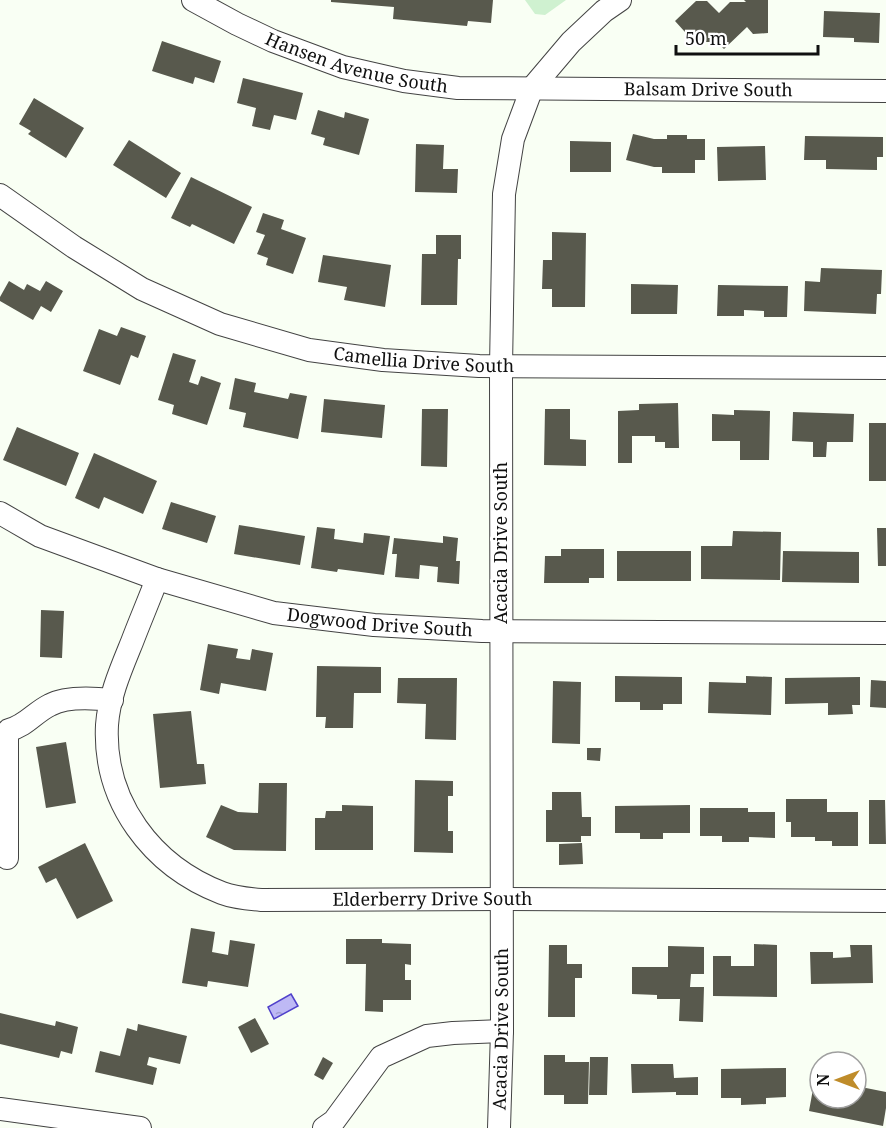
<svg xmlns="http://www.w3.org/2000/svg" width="886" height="1128" font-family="'Noto Serif',serif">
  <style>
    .pitch { fill: #cff1d0 }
    .water { fill: url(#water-ripples); stroke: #5041cb; stroke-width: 1.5 }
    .building { fill: #58594d }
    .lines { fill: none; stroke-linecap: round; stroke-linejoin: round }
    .minor-casing { stroke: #434343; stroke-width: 24 }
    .minor { stroke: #fff; stroke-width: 22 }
    .labels { text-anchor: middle; stroke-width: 6; stroke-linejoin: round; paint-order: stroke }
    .street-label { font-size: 18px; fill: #101010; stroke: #fff }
  </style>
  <defs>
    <pattern id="water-ripples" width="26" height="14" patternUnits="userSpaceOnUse" patternTransform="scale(1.5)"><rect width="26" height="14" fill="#beb9f5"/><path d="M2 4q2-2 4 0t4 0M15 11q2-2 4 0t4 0" fill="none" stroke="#a29ed1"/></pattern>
  </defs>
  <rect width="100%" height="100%" fill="#f9fff4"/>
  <path class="pitch" d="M525,0H566L545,15L535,14Z"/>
  <path class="water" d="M291,994L298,1006L274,1019L268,1007Z"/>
  <path class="building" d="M331,0H493L491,23L468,21L467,26L393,19L394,7L331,2Z
    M744,0H768V33L753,34L747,27L724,49L715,40L713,42H694L675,21L696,1H707L719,13L730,2H746Z
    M824,11L880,13L879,43L854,42V38L823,37Z
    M162,41L221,61L214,83L195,77L193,84L152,71Z
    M243,78L303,93L296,120L274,115L270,130L252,126L256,108L237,103Z
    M34,98L84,128L66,158L28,134L31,131L19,124Z
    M318,110L344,118L345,112L369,119L359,155L323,145L325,138L311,134Z
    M633,134L654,139H667V135H687V139H705V160H695V173H662V167H654L626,160Z
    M805,136L883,137V157H877V170L826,169V160H804Z
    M129,140L181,173L166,198L113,165Z
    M570,141L611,142V172H570Z
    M416,144L444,145L443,169H458L457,193L415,192Z
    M765,146L766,180L718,181L717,147Z
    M191,177L252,207L234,244L192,224L190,227L171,218Z
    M263,213L284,220L281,229L306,238L293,274L266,265L268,258L257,254L265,235L256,232Z
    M552,232L586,233L585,307H552V289H542L543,260H552Z
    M436,235H461V259H458L457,305H421L422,254H436Z
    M323,255L391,265L385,307L344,300L347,287L318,282Z
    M821,268L882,270L881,294H877L876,314L804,311L805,281L820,282Z
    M9,281L24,290L27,284L40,291L46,281L63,291L51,312L41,306L33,320L0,301V297Z
    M631,284L678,285L677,314H631Z
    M718,285L788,286L787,317H764V311L744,310V316H717Z
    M121,327L146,336L138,358L131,355L120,385L83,371L99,329L117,336Z
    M173,353L196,360L189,382L198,385L201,376L221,383L207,425L172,414L174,405L158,400Z
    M235,378L256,383L254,392L288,399L290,393L307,396L298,439L243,427L246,413L229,409Z
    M324,399L385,405L382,438L321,432Z
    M678,403L679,448H665V442H655V436H632V463H618V411L639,410V404Z
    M422,409H448L447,467L421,466Z
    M545,409H570V439L586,440V466L544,465Z
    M734,410L770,411L769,460H740V441H712V414L734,415Z
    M793,412L854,414L853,442H827L826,457H813V442L792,441Z
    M869,423H886V481H869Z
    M17,427L79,453L66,486L3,460Z
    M94,453L157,481L143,514L104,497L99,509L75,498Z
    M171,502L216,516L207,543L162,529Z
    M239,525L305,536L300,565L234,554Z
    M317,527L335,529L334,539L363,543L364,533L390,536L384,575L338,569L337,572L311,568Z
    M877,528H886V566H878Z
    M733,531L781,532L780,580L701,579V546H732Z
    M443,536L458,538L456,561H460L459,584L437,582L438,567L420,565L419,579L395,577L397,554H392L394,538L443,543Z
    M561,549H604V578H589V583H544L545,556H561Z
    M617,551H691V581H617Z
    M783,551L859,552V583L782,582Z
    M41,610L64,611L62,658L40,657Z
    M208,644L238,649L236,658L250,660L252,649L273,653L266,691L221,683L219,694L200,690Z
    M317,666L381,667V693H354L353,728H325L326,717H316Z
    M615,676L682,677V704H663V710H640V702H615Z
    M746,676L772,677L771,715L708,713L709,682L746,683Z
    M860,677V705H852L853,714L828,715V703L785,704V678Z
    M398,678H457L456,740L425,739L426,704L397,703Z
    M871,680L886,681V708L870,707Z
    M553,681L581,682L580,744L552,743Z
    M191,711L197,764H204L206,784L160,788L153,714Z
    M66,742L76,803L46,808L36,747Z
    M587,748H601L600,761L587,760Z
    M415,780L453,781V796H448V831H453V853L414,852Z
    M259,783H287L286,851L234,850L206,837L221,805L238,812L258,813Z
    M552,792H581L582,817H591V836H581V842H546V810H552Z
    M786,799H827V812H858V846H832V841H815V837H791V822H786Z
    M869,800H885L886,844H869Z
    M342,805L373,806V850H315V818H325L326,811H342Z
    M690,805V833H663V839H640V833H615V806Z
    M700,808H748V812H775V838L749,837V842H722V836H700Z
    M85,843L113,901L77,919L56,878L46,883L38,867Z
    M582,843L583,864L559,865V844Z
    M191,928L215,932L212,952L228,955L230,940L255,944L248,987L208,981L207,987L182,983Z
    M346,939H382V943L411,944V965L405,964V980H411V1000H383V1012L365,1011L366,964H346Z
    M754,944L777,945V997L713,996V956H731V966H754Z
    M549,945H567V964H582V978H575V1017H548Z
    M850,945H872L873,983L811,984L810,952H833V958L851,957Z
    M668,946L704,947V974H691L690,987H704L703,1022L679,1021L680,999H657V995L632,994V967H668Z
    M0,1013L55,1026L56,1021L78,1027L72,1054L61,1051L59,1058L0,1044Z
    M255,1018L269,1044L251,1053L238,1027Z
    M138,1024L187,1036L180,1064L149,1057L147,1065L157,1068L153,1085L95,1072L100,1051L120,1056L127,1028L137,1031Z
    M544,1055H565V1062H589L588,1104H564V1095H544Z
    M323,1057L333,1063L323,1080L314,1075Z
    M590,1057H608L607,1095H589Z
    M631,1064H673L674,1078L698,1077V1095H676V1092L632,1093Z
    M786,1068V1097L766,1098V1104L741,1105V1098H721V1069Z
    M815,1078L820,1079V1098H856V1086L886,1092V1108L883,1126L809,1111Z"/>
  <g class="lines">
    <g class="minor-casing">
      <g id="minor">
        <path id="s1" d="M193,0L237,24L273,41L343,67L404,81L458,88L886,91"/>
        <path id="s2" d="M0,195L74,247L142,289L220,324L309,350L383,360L479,366L886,368"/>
        <path id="s3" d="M0,513L40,536L157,579L274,613L374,625L482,631L886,633"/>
        <path id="s4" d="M157,579C149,600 140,621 132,642C121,669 109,696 107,725C103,802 152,866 222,893C235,898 249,899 262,900L502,899L886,901"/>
        <path d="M7,858V738L9,730C26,726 35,712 50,705C66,696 94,698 112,700"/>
        <path d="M0,1109L140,1128"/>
        <path d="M324,1128L334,1121L381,1057L427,1036L453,1033L502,1031"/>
        <path id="s5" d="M499,1128L502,1031L501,367L504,194L513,139L532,88L571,42L604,11L620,0"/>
      </g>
    </g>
    <use href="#minor" class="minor"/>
  </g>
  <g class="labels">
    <g class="street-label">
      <text dy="6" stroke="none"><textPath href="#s1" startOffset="177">Hansen Avenue South</textPath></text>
      <text dy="6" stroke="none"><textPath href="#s1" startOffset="532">Balsam Drive South</textPath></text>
      <text dy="6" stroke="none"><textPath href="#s2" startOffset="464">Camellia Drive South</textPath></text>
      <text transform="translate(501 543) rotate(-90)" y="6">Acacia Drive South</text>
      <text dy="6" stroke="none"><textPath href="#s3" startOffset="399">Dogwood Drive South</textPath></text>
      <text dy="6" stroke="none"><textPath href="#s4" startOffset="584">Elderberry Drive South</textPath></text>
      <text dy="6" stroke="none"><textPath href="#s5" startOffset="99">Acacia Drive South</textPath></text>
    </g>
  </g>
  <g transform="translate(838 1080) rotate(270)"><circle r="28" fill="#ffffff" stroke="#9f9f9f" stroke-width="1.5"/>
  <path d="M0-4.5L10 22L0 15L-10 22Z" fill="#bf8c2a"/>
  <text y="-9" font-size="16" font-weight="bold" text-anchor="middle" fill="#101010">N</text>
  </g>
  <path d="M676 45v9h142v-9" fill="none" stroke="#101010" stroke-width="3"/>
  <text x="685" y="45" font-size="18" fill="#101010" stroke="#ffffff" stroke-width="4.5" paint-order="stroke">50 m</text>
</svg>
